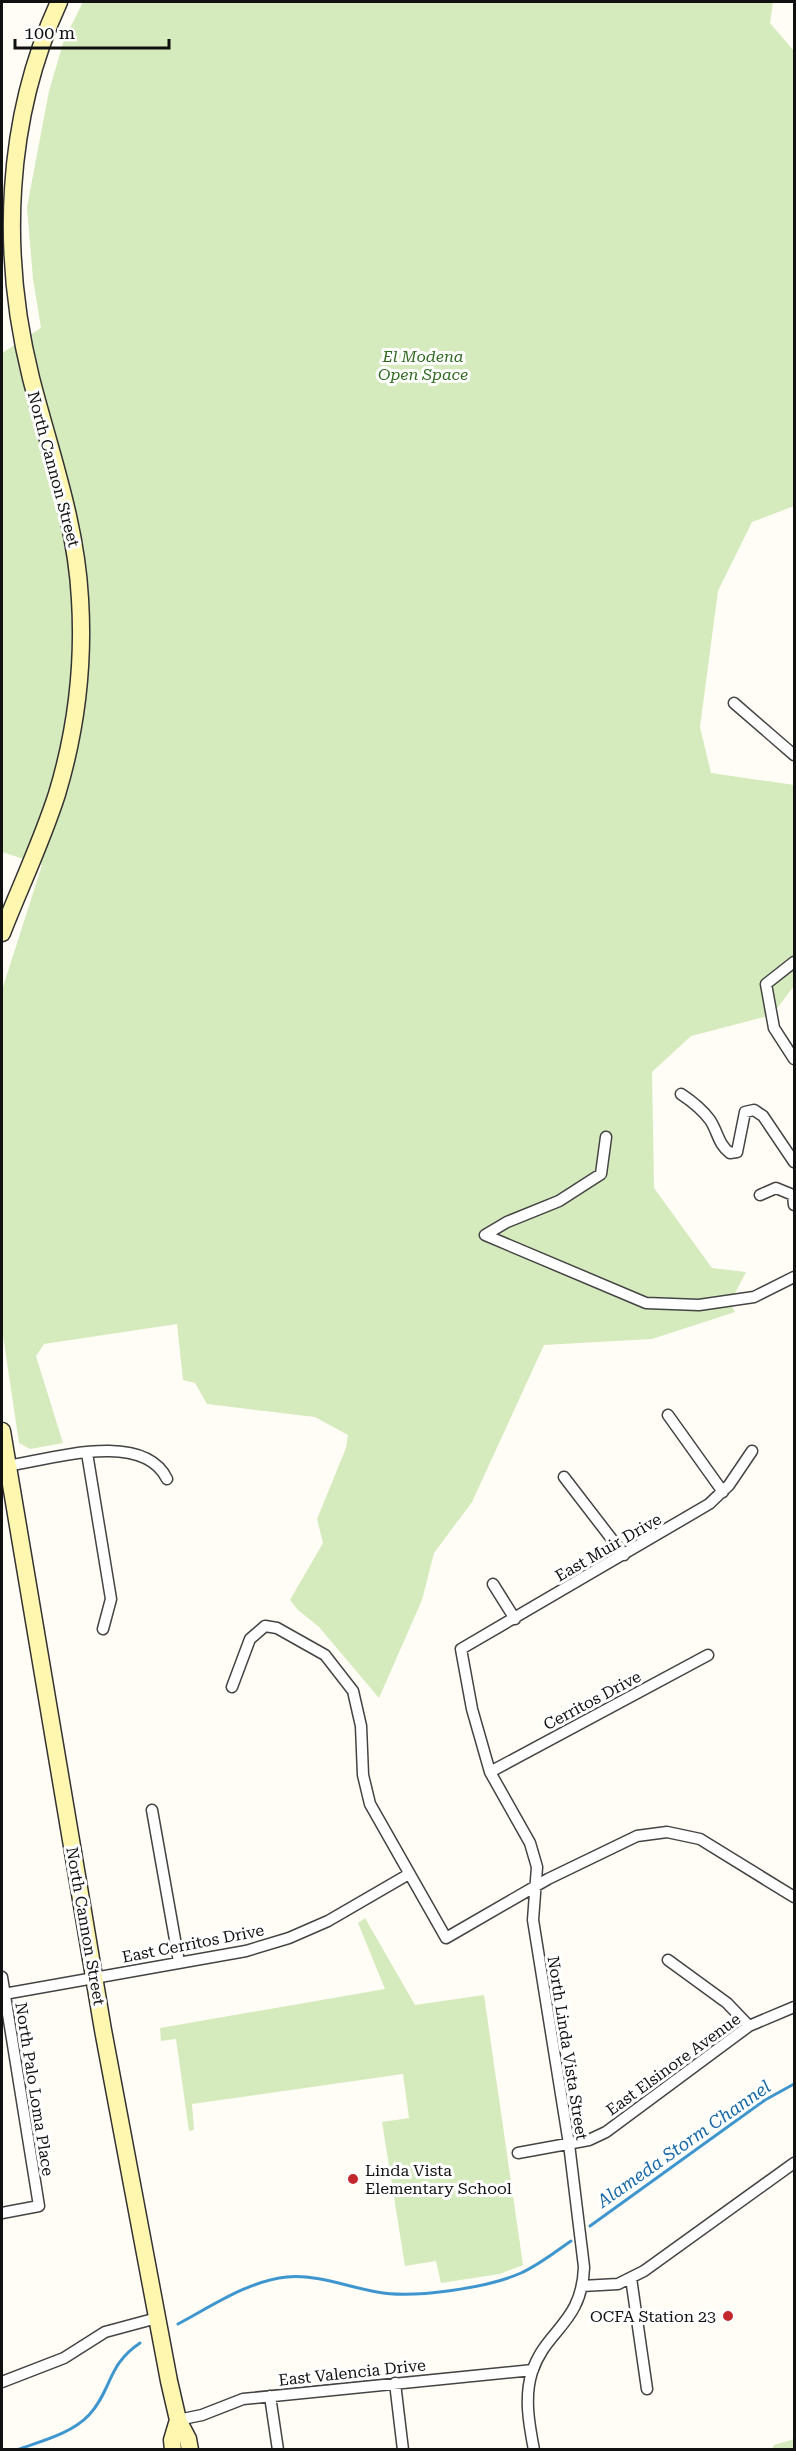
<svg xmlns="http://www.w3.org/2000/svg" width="796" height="2451" font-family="'Roboto Serif',serif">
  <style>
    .green { fill: #d5ebbd }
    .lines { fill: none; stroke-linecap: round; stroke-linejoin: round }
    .stream { stroke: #3f96cf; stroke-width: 3 }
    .street-casing { stroke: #444; stroke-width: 13 }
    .secondary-casing { stroke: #333; stroke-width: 19 }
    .street { stroke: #fff; stroke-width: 10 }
    .secondary { stroke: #fff6b0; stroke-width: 16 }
    .poi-dot { fill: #c4262e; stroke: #fff; stroke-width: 2 }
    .labels { text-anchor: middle; stroke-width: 6; stroke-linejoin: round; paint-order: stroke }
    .park-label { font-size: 16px; font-style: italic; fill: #2f6b1f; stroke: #fff }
    .street-label { font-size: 16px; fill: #111; stroke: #fff }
    .poi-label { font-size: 16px; fill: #111; stroke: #fff; text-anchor: start }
    .water-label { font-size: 18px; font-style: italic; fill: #1768a6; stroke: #fff }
  </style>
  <rect width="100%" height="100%" fill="#fffdf5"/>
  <path class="green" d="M83,2H773L770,23L794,51V506L752,522L718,591L700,727L711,773L794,785V986L772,1015L691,1036L652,1072L654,1188L712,1268L746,1272L730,1303L735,1312L652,1339L544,1345L472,1502L434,1553L422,1600L379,1698L319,1627L298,1610L290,1600L323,1543L317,1519L346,1448L348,1435L315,1417L207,1404L195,1383L183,1380L177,1324L44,1344L36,1356L63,1443L30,1449L19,1443L2,1329V990L42,865L2,852V353L41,328L33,279L27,207L49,91L64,40Z
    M365,1918L415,2005L484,1995L523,2265L500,2274L441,2283L436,2261L405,2266L382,2122L409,2118L403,2074L192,2104L194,2130L189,2131L176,2039L161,2041L160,2028L385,1989L358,1923Z
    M794,2439V2449H772L774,2445Z"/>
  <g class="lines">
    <path class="stream" d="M590,2226L765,2100L794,2084
      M178,2324C212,2306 248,2281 287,2277C316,2274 348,2287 377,2292C413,2299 487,2288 521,2273C539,2265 555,2252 571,2241
      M17,2450C41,2441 71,2434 89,2415C112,2390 107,2365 140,2343"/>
    <g class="street-casing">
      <path id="street" d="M734,703L794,755
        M794,962L766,984L774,1028L794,1059
        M681,1094C693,1102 702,1109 710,1120C718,1132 718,1144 730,1153L737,1152L745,1112L754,1110L763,1116L794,1162
        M606,1137L601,1174L559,1201L507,1222L485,1235L646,1303L699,1305L754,1297L794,1277
        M760,1195L776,1188L793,1195L794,1205
        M668,1415L723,1492
        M87,1453L111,1599L103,1629
        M8,1466C51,1459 143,1430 167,1479
        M564,1477L624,1555
        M493,1584L515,1619
        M232,1687L250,1639L265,1626L277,1628L325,1655L353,1691L361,1726L363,1775L370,1804L446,1938L548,1879L637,1836L667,1832L700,1839L794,1897
        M490,1772L708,1655
        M152,1810L179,1962
        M668,1960L727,2003L749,2026
        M2,1977L39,2206L2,2213
        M4,1994L246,1951L289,1938L328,1921L409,1874
        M518,2153L589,2140L606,2132L749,2026L794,2007
        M631,2278L647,2389
        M582,2286L618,2284L644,2271L794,2163
        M2,2382L64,2358L105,2332L157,2318
        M395,2383L403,2450
        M270,2396L278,2450
        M178,2420L202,2415L243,2399L533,2370
        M534,2450C529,2424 524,2397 532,2372C546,2329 582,2324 584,2267L569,2144L533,1920L537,1867L530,1843L490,1772L472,1709L461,1649L709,1504L729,1485L752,1451"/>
    </g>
    <g class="secondary-casing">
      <path id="secondary" d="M2,933C20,887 42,841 57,794C76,731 84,664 80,599C76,522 50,452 31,378C0,254 5,119 59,2
        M2,1431L103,2030L169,2381L178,2420L188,2439L190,2450
        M173,2450L172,2440L178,2420"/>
    </g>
    <use href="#street" class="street"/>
    <use href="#secondary" class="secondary"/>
  </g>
  <g class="poi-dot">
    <circle cx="353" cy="2179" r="6"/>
    <circle cx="728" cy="2316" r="6"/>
  </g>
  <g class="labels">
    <g class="park-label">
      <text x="423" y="362">El Modena<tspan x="423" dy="18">Open Space</tspan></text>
    </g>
    <g class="street-label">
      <text transform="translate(54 469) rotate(75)" y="6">North Cannon Street</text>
      <text transform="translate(608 1547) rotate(-30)" y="6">East Muir Drive</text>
      <text transform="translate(592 1700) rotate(-28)" y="6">Cerritos Drive</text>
      <text transform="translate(86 1926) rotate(80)" y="6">North Cannon Street</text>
      <text transform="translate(193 1943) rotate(-11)" y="6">East Cerritos Drive</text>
      <text transform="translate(568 2048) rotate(81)" y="6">North Linda Vista Street</text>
      <text transform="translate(673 2064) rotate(-36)" y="6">East Elsinore Avenue</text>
      <text transform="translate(35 2089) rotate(81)" y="6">North Palo Loma Place</text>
      <text transform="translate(352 2372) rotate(-6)" y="6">East Valencia Drive</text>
    </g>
    <g class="poi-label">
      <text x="365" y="2176">Linda Vista<tspan x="365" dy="18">Elementary School</tspan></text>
      <text x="716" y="2322" text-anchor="end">OCFA Station 23</text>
    </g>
    <g class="water-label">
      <text transform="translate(684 2144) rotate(-35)" y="6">Alameda Storm Channel</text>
    </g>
  </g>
  <rect width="796" height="2451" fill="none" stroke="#111111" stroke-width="6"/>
  <path d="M15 39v9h154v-9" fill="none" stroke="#111111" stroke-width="3"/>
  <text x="24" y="39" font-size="18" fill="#111111" stroke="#ffffff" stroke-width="4.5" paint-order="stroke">100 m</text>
</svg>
